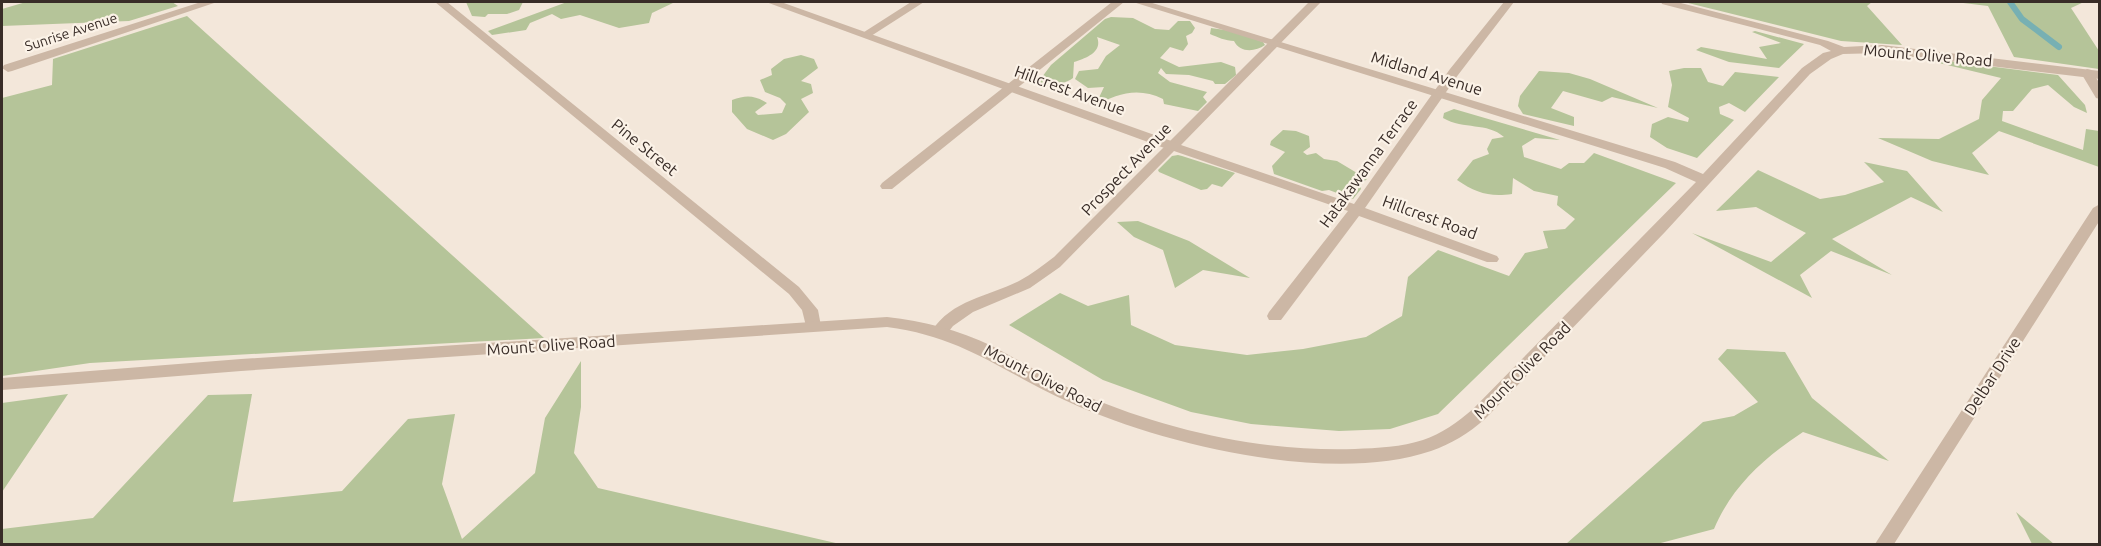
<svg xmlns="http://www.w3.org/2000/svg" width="2101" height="546" font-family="Ubuntu,sans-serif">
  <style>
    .green { fill: #b5c499 }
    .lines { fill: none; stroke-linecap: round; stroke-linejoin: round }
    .stream { stroke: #77b0b3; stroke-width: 6 }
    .minor { fill: #ccb7a5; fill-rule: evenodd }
    .tertiary { fill: #ccb7a5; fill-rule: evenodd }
    .labels { text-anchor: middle; stroke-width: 4.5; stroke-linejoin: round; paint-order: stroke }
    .far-street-label { font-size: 14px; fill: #382c27; stroke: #fbf2e7 }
    .street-label { font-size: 16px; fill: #382c27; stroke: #fbf2e7 }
  </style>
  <rect width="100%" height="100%" fill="#f3e7da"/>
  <path class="green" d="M26,2H172L178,6L129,21L2,26V9Z
    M466,2H523L519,10L507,14H488L485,17L472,16Z
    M567,2H675L652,13L649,23L619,28L580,15L561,19L552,14L530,23L526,30L492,35L488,31Z
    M1684,2H1872L1867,6L1902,45L1841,41Z
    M1955,2H2084L2071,8L2099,51V69L2014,57L1988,6Z
    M187,16L544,338L90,363L2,376V98L52,85L53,59Z
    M1111,17L1133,18L1155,29L1169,30L1178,21H1190L1195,28L1192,33L1186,36L1188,44L1183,51L1170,47L1160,58L1179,67L1221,62L1235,67L1236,75L1225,84H1215L1213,81L1189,75L1166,74L1161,68L1158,73L1170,82L1207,92L1203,97L1207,102L1198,111L1164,104L1163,99C1139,87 1117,93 1095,106L1104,87L1088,88L1075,79L1079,71L1098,69L1106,56L1120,45L1097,37C1103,52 1086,58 1074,62L1073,78C1064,85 1039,89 1029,83L1036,78L1042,77L1051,65L1105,19Z
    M1211,28L1232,31L1263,42L1265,45C1255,52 1240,53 1234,41C1226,41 1217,37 1210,34Z
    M1755,31L1804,44L1779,68L1729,62L1696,50L1701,47L1767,59L1759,47L1781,43L1752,32Z
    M801,55L814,59L818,68L801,81L811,84L813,93L801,99L809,112L786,134L773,140L747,129L732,112V100C746,95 754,95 767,103L755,112L758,115L782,113L786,104L780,98L765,92L760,80L772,75L771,69L784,59Z
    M1910,56L2058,75L2085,105L2087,113L2074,107L2048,85L2032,89L2013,111H2003L2002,121L2083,150L2086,129L2099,131V167L1999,131L1972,153L1989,175L1932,161L1878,138L1939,139L1979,119L1982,100L2001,78Z
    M1684,68H1701L1708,82L1723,86L1735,72L1779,77L1745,112L1729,103L1719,107L1720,114L1734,120L1697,158L1667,148L1650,137L1652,124L1668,117L1688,122L1689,118L1668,107L1672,85L1669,71Z
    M1539,71L1569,73L1590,79L1658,108L1612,97L1602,102L1563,91L1551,108L1574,117V126L1523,114L1518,106L1520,96Z
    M1454,109L1560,140L1535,138L1522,146L1524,157L1561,169L1569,163H1584L1594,153L1676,183L1438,414L1390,429L1339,431L1251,424L1191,412L1103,380L1009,325L1060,293L1088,306L1129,295L1131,325L1175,345L1247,355L1303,349L1366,337L1402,316L1408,277L1438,250L1509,276L1525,253L1548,248L1543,231L1565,229L1575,219L1557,205L1558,196L1534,191L1513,178L1512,194C1489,197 1476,193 1457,180L1473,160L1489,154L1487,149L1492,139L1504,137C1487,122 1464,130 1443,118L1444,113Z
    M1283,130L1296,131L1309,136L1310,147L1303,152L1307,155L1316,153L1324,159L1337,161L1367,179L1360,185L1361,189L1353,199L1329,190L1322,191L1274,174L1272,166L1285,152L1270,145L1271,141Z
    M1178,155L1182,156L1235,173L1222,187L1212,184L1207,189L1201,190L1159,172L1158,170L1172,156Z
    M1864,162L1907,171L1943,212L1911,197L1832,239L1892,275L1831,251L1800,275L1812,298L1692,233L1771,262L1806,233L1756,207L1716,211L1758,170L1820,199L1845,195L1884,182Z
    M1138,221L1189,241L1250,278L1203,270L1175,288L1163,250L1134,237L1117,222Z
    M1727,349L1785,352L1812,398L1889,461L1803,432C1765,457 1732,486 1714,529L1657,544H1566L1703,422L1734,416L1758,402L1718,359Z
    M581,361V407L574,453L598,488L840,544H2V529L93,518L208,395L252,394L233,502L342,491L408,419L455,414L442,484L462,539L535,473L545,418Z
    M68,394L2,492V403Z
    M2016,512L2054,544H2032Z"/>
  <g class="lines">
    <path class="stream" d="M2010,2L2022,19L2059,47"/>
    <path class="minor" d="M201,2H217L12,71L8,72L2,68L4,65Z
      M435,2H447L799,287L818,310L821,326L819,330H807L802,310L789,294Z
      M911,2H924L871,36L867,37L861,34Z
      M1112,2H1124L892,189H882L880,186L882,183Z
      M1309,2H1321L1181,145L1354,204L1450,69L1504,2H1514L1458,75L1365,208L1497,256L1499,259L1497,262H1487L1359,216L1281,320H1269L1267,316L1269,312L1348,211L1174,151L1060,267L1030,288L973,312L953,326L946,335H934L932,331C951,300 990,296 1019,281C1032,274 1043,265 1054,257Z
      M2087,69L2091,70L2100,84V99L2096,98L2081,73Z
      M2100,204V220L1894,544H1875L2093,208Z"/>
    <path class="tertiary" d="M766,2H781L1177,143L1179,146L1172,150L1167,149Z
      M1133,2H1149L1675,162L1703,174L1802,68L1823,53L1831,51L1820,45L1662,4L1661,2H1677L1828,41L1844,47L1882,45L2100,71V79L1882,53L1843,54L1831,59L1810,74L1665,232L1485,419C1469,433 1451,444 1431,451C1332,485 1164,445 1071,403C1003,373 965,337 887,327L241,371L2,390V378L241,359L887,317C924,321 958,330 992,346C1023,362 1052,381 1084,395C1168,431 1264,452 1355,449C1377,448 1402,447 1423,440C1441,434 1458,422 1473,409L1696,182L1665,168Z"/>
  </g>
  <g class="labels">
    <g class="far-street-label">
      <text transform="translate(71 32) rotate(-18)" y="5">Sunrise Avenue</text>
    </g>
    <g class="street-label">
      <text transform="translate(1928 55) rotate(5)" y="6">Mount Olive Road</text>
      <text transform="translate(1427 73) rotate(17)" y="6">Midland Avenue</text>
      <text transform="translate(1070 90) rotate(20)" y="6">Hillcrest Avenue</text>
      <text transform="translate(645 147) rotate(39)" y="6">Pine Street</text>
      <text transform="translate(1368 163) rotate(-54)" y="6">Hatakawanna Terrace</text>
      <text transform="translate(1126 169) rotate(-46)" y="6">Prospect Avenue</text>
      <text transform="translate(1430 217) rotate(20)" y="6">Hillcrest Road</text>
      <text transform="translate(551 345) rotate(-4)" y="6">Mount Olive Road</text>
      <text transform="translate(1522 370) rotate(-45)" y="6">Mount Olive Road</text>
      <text transform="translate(1992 376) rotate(-57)" y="6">Delbar Drive</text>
      <text transform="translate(1043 378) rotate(27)" y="6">Mount Olive Road</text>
    </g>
  </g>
  <rect width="2101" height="546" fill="none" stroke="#382c27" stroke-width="6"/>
</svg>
